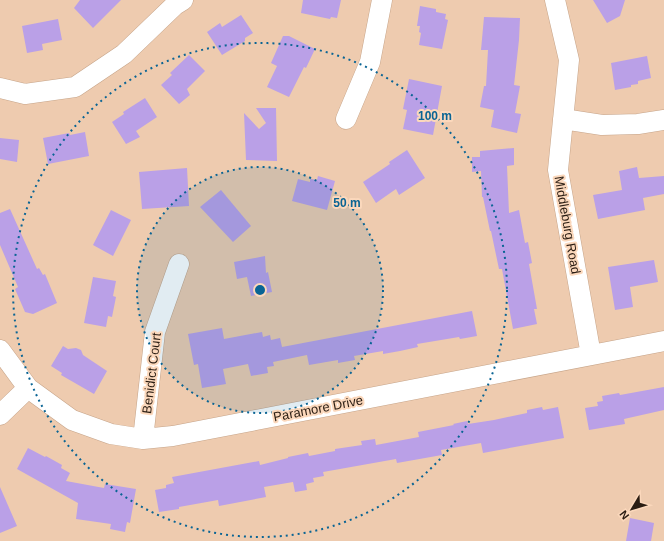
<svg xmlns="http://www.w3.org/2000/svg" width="664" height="541" font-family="Helvetica,sans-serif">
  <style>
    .building { fill: #baa0e7 }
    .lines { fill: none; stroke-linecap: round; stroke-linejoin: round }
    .minor-casing { stroke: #c6a489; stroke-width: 21 }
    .minor { stroke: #fff; stroke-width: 20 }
    .ring { fill: none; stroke: #096494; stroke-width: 2; stroke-dasharray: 2 4 }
    .labels { text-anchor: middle; stroke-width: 4; stroke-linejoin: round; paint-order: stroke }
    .street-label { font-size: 13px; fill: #291c12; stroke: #fbd8bc }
    .centre { fill: #096494; stroke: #fbd8bc; stroke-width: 2 }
    .ring-label { font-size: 12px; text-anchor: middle; font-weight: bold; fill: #096494; stroke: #fbd8bc; stroke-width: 4; stroke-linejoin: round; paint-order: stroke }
  </style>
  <rect width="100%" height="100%" fill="#eecbaf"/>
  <path class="building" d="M80,0H121L93,28L74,8Z
    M303,0H341L337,18L331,17L330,19L301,13Z
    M593,0H625L620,16L607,23Z
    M420,6L436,9V12L446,14L445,19L448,20L442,49L419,45L421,33L419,32L420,26H417Z
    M241,15L253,33L245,38V41L222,55L207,32L220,23L222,27Z
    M484,17L520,18L519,40L514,85L520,86L515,113L521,114L517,133L491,127L494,110L480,107L484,86H486L488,50H481Z
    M58,19L62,40L42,44L43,50L27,53L22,26Z
    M283,36H289L315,49L306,68L304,67L289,97L267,87L277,66L271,63Z
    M189,55L205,71L187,89L190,95L179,104L161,85L172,75L170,73Z
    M647,56L651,78L638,81V84L631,85V87L615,90L611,63Z
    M409,79L442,86L433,135L403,129L407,110L403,109Z
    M145,98L157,117L136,131L140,137L126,144L112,122L124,114L123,112Z
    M256,108H276L277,161L246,160L244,113L259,129L266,123Z
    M85,132L89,156L48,164L43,138L69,133L70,135Z
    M0,138L19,140L17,162L0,159Z
    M514,148V165L507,166L509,213L519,210L525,243L528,242L532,263L529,264L537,309H534L537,324L513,329L502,269H499L491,231H490L483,197H482L481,171L472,172V157H480V151Z
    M407,150L425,178L399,195L396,189L376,203L363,182L390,164L389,162Z
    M637,167L639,178L664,176V194L643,198L645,210L598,219L593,195L622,190L619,171Z
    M187,168L189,206L142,209L139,172Z
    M318,176L335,181L327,210L292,201L298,179L310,182V179L317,180Z
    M221,190L251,226L233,242L200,207Z
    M10,209L37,269L39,268L43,275L45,274L57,303L33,314L25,312L15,289L18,287L0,245V213Z
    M111,210L131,220L113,256L93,245Z
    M265,256L266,273L268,272L272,292L251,296L247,277L237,279L234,262Z
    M654,260L658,282L630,287L633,307L615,310L608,267Z
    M93,277L116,281L113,296L116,297L112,317L108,316L106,327L84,323Z
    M472,311L477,336L460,339L459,337L417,344L418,347L400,351L383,354V351L354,356L355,360L338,363V360L309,365L307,355L273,362L274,366L267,367L268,373L251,376L248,364L223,369L226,384L202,388L198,364L194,365L188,334L222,328L224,339L262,332L263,337L270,335L271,340L280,338L282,347Z
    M63,346L68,349L76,348L81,350L83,355L107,371L94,394L61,375L62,373L51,366Z
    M664,387V410L624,419L625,424L589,430L585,408L598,406L597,402L603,401L602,396L619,393L620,395Z
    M542,407L543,410L558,407L564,438L483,453L481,443L441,450L442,455L397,463L396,459L323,472L324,476L313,478L314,482L306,484L307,490L295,492L293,482L264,487L266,497L219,506L218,500L179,507V509L159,512L155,490L166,488V485L174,483L172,477L259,461L260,465L288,458V457L308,453L309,456L335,451V449L362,445L361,441L375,439L376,445L419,437L418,432L454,425L453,424L467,421L468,424L494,420L527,413V410Z
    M28,448L45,457L46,456L62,465L61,468L70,473L66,481L104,488L105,484L136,489L130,523L127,522L125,532L110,529L111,524L76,519L78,503L17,469Z
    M0,487L17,526L0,533Z
    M630,518L654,523L651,541H626Z"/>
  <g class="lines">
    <g class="minor-casing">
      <path id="minor" d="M555,0L569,60L558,170L591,355
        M0,88L25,94L75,87L124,54L175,5L183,0
        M346,119L370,62L382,0
        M563,119L602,125L638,124L664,120
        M0,350L28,388L72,420L111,434L143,439L173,436L664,341
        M0,415L28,388
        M143,439L155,332L179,264"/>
    </g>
    <use href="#minor" class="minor"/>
  </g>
  <circle cx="260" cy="290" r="123" fill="#096494" fill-opacity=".12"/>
  <g class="ring">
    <circle cx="260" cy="290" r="123"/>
    <circle cx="260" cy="290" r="247"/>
  </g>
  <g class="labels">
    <g class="street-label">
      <text transform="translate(568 225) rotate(80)" y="5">Middleburg Road</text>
      <text transform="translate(151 373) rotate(-83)" y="5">Benidict Court</text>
      <text transform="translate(318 408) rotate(-11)" y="5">Paramore Drive</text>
    </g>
  </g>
  <circle cx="260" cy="290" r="6" class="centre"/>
  <g class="ring-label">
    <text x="435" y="120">100 m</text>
    <text x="347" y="207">50 m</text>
  </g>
  <g transform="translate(632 509) rotate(232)" stroke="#fbd8bc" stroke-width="3" paint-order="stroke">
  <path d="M0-3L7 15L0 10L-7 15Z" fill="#291c12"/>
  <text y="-6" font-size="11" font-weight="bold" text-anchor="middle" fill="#291c12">N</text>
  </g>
</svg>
